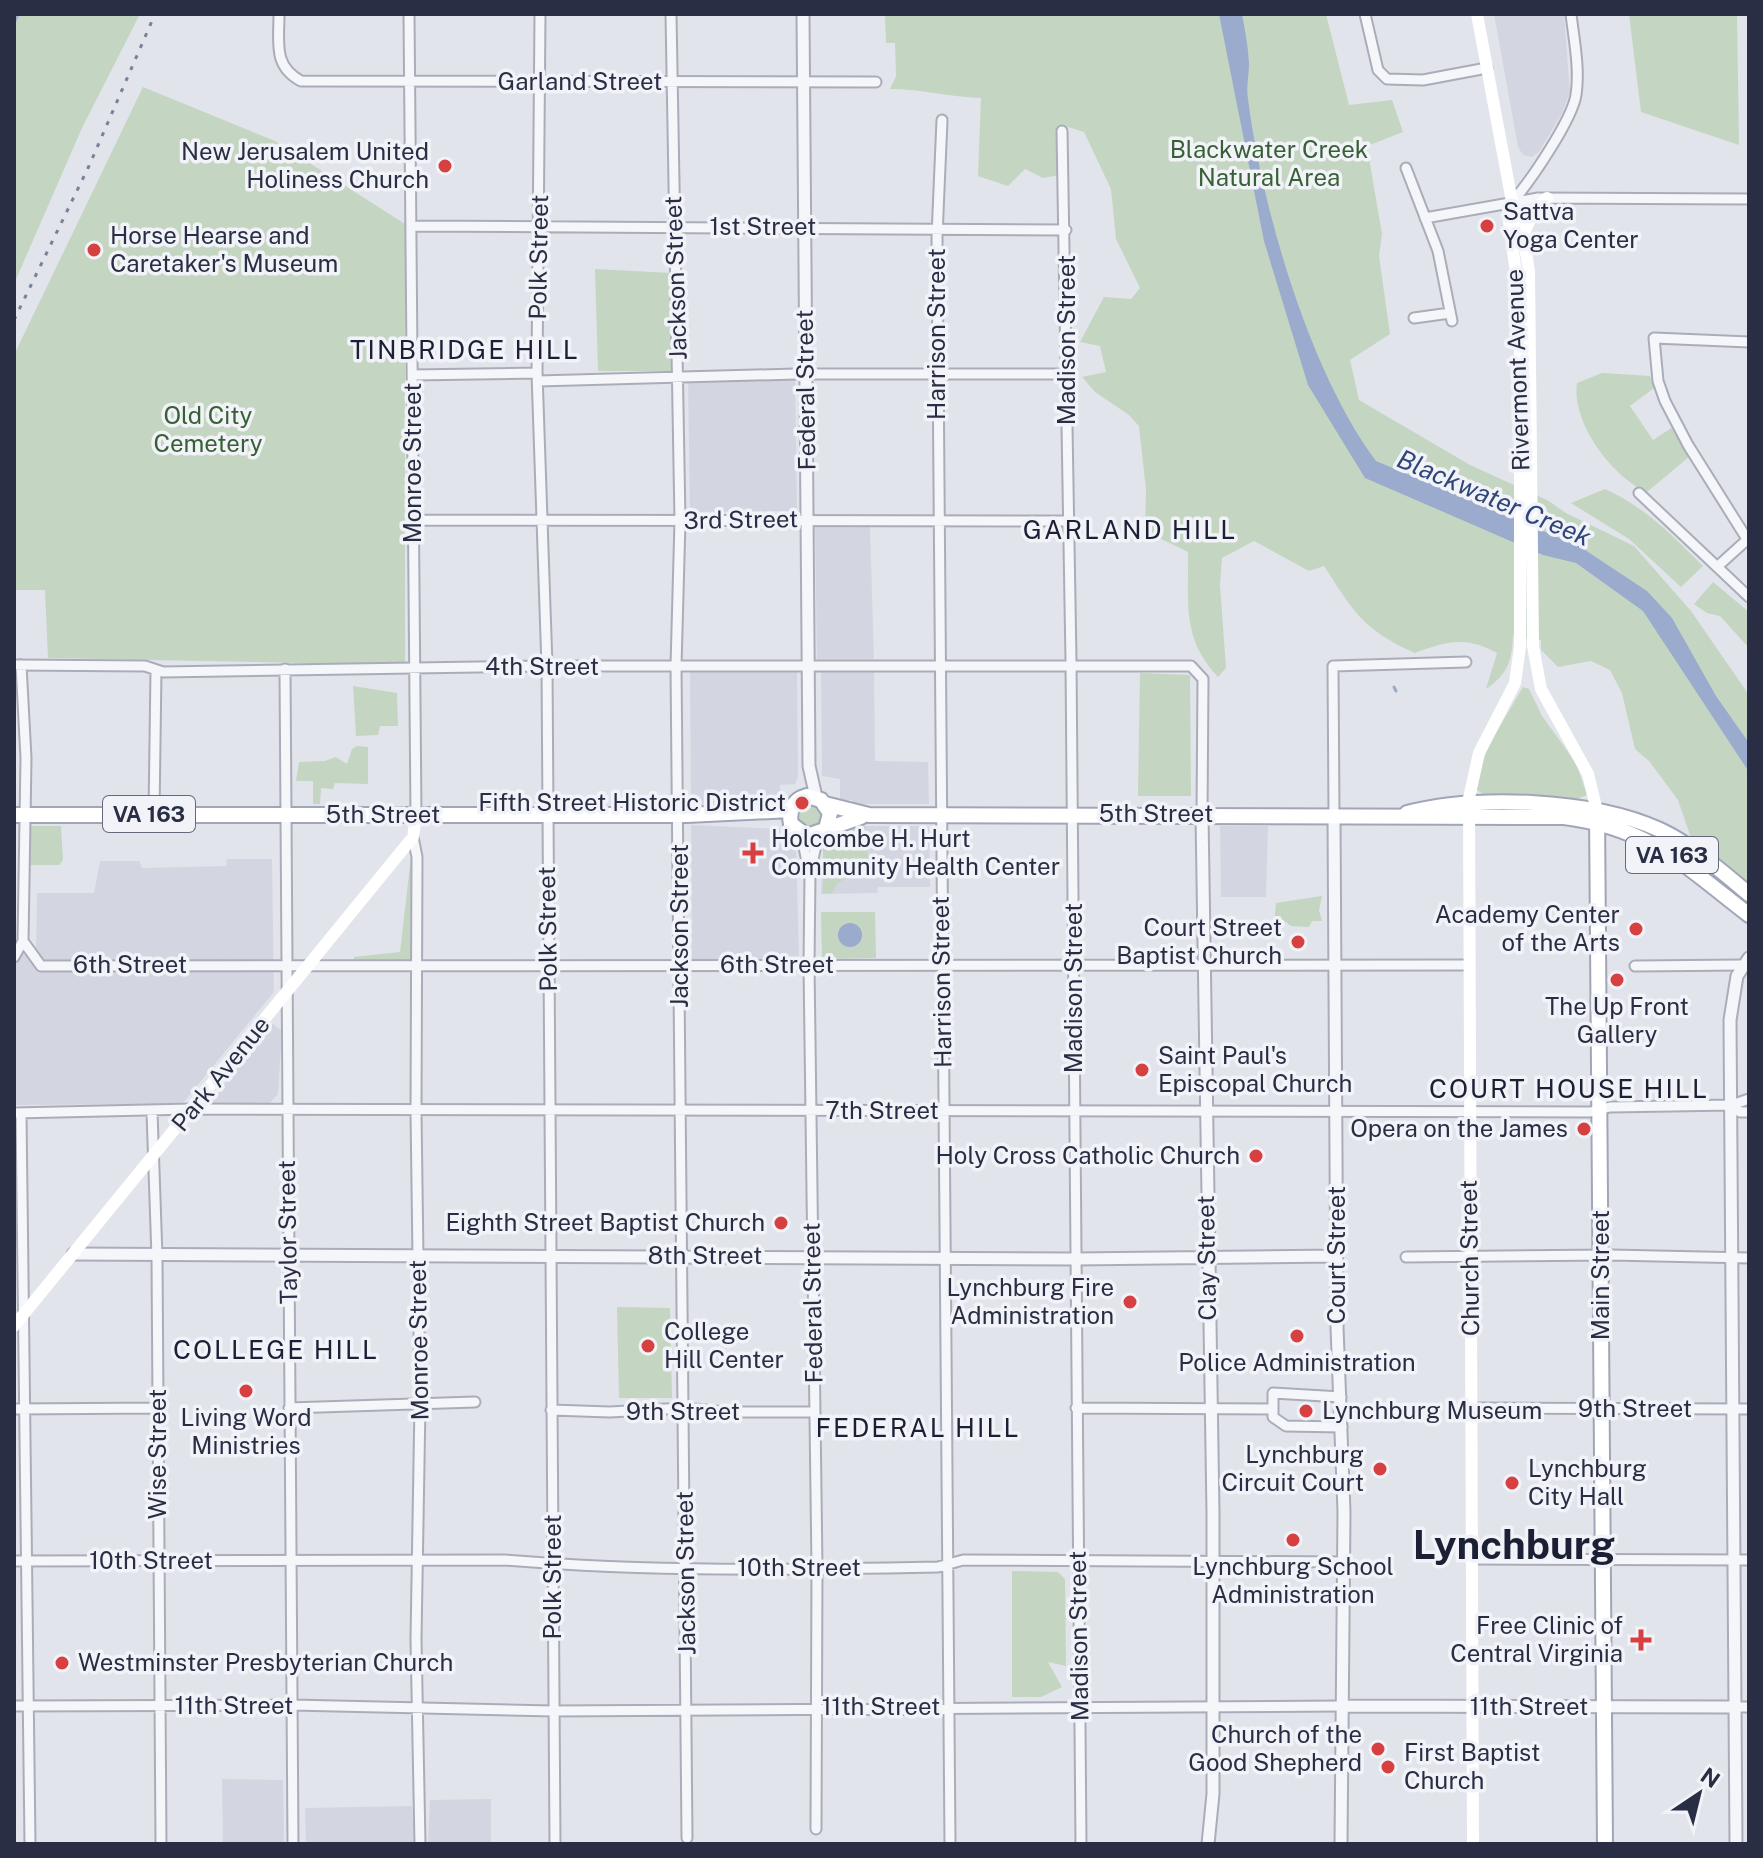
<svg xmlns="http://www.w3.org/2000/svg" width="1763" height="1858" font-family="'Public Sans',sans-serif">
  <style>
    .built { fill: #d3d6e0 }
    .green { fill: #c4d5c2 }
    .water { fill: #9babcd }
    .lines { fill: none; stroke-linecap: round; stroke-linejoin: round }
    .stream { stroke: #9babcd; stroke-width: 3 }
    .minor-casing { stroke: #aaadb9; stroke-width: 13 }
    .tertiary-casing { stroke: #aaadb9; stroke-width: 15 }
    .primary-casing { stroke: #a0a6b8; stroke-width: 18 }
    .minor { stroke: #f5f6f9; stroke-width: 9 }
    .tertiary { stroke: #f5f6f9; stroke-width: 11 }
    .secondary { stroke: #fff; stroke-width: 12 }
    .primary { stroke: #fff; stroke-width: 14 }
    .rail { stroke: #7a8096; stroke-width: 3; stroke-dasharray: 4 8; stroke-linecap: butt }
    .poi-dot { fill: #d74040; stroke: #f2f3f8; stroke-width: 3 }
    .labels { text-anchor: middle; stroke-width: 7; stroke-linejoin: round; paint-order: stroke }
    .shield { fill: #f2f3f8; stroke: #65697a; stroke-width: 2 }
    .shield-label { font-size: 22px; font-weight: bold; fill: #292e44 }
    .street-label { font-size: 24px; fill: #292e44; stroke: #f2f3f8 }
    .park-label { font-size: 24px; fill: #376135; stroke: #f2f3f8 }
    .poi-label { font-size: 24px; fill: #292e44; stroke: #f2f3f8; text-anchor: end }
    .neighbourhood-label { font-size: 26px; letter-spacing: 2px; fill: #1b2035; stroke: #f2f3f8 }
    .water-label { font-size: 26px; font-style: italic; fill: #30467b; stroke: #f2f3f8 }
    .town-label { font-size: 40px; font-weight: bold; fill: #1b2035; stroke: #f2f3f8 }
  </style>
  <rect width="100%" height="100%" fill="#e2e4eb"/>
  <path class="built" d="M1494,14H1564L1570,92L1562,113L1539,152L1532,157L1523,155L1518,147Z
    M795,377L797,511L690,512L688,378Z
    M815,526L870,527L874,659H817Z
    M690,671H797L798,777L795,784L780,785V801L691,805Z
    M821,671H874L875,761L928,762L929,804H853L852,800H840V779L822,776Z
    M691,825L780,829V845H796L799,959H692Z
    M859,826H929L930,887H878L877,893L821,894L823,854L841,846V829H859Z
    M1220,826H1268L1266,897H1221Z
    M227,859H272L274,992L182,1104L14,1105V965L22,952L36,950L37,893H94L100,861H139L142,868L226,866Z
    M273,1024L282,1031L278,1094L266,1107L208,1104Z
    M222,1779L283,1780L284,1844H223Z
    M491,1799V1844H428L430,1800Z
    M412,1806L414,1844H306L305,1808Z"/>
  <path class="green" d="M14,14H140L82,128L14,284Z
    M885,14H1326L1349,105L1392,100L1403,132L1367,146L1382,234L1379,256L1390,334L1350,360L1359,400L1470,465L1547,500L1566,513L1634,546L1691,611L1749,695V922L1719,859L1691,838L1678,800L1649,761L1635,749L1622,693L1610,670L1591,661L1558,667L1541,650V640L1513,635C1512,661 1508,674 1486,689L1497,653C1466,636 1447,641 1415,653C1363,630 1354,612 1324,566L1309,571L1254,541L1222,558L1220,585L1226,668L1218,677C1181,638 1189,602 1188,552L1145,531L1146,490L1139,426L1129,415L1095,392L1082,377L1106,372L1100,346L1080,342L1104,297L1131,299L1140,288L1116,239L1111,189L1084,132L1065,126L1059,175L1043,178L1025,169L1008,186L978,176L981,98C950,97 921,89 890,89L896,76L895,43H886Z
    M1629,14H1737L1739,145L1641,112Z
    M143,87L275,141L405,224V665L48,658L45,590H14V355Z
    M595,269L672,273L673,371H598Z
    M1602,373L1650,376L1654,388L1630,406L1653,440L1673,427L1690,456L1647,492C1612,477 1571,422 1577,383Z
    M1605,489C1645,507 1672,535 1703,566L1681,587L1629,539L1571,503Z
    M1713,582L1749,612V648L1720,616L1707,613L1694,604Z
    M1140,673L1190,675L1191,796H1138Z
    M353,686L397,693L398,726H380L378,735L356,736Z
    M1523,687L1529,689L1542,716L1576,763L1587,795L1577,799L1485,796L1475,788L1487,748Z
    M357,746L368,747V784L335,783L333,789L321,788L320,804H313V781H296L299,762L325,761L336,757L347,764L352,749Z
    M798 816a12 12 0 1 1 24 0a12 12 0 1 1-24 0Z
    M29,826H61L63,860L59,865H27Z
    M866,826L868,861L837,884L832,893L823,894V845H840V834Z
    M411,857V961L354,962V957L400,952Z
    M1322,896L1319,910L1322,921H1312L1309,927L1291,926L1280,918L1278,926H1274L1276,903Z
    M821,912H875L876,958L822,959Z
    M617,1307L670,1308L672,1398H619Z
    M1012,1571L1058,1572L1065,1579L1066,1666L1048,1662L1062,1687L1041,1697H1012Z"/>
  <path class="water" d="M1219,14H1242C1245,30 1248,46 1249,63C1249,75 1246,87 1248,99C1262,209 1310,373 1376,461L1579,546L1647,591L1672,618L1716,696L1749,743V772L1643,611L1576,563L1543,555L1365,478L1308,385L1264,241Z
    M838 935a12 12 0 1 1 24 0a12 12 0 1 1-24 0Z"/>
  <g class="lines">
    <path class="stream" d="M14,23L18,14
      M1394,687L1396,691"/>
    <g class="minor-casing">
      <path id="minor" d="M279,14C279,43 273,66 301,81L876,82
        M409,14L416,816
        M540,14L537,373L547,666L555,1844
        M671,14L680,521L676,666L687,1838
        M1365,14L1378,70L1387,79L1423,80L1487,68
        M942,120L937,236L950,1844
        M1062,131L1071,661L1081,1844
        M1406,168L1438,251L1452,321
        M1512,202C1530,182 1572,120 1576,95C1580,69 1574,40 1571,14
        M1425,218L1538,198L1749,199
        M412,226L1066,230
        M1414,318L1450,313
        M412,375L537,373
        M538,381L796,374H1066
        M1639,493L1749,597
        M413,520L1069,521
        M1747,539L1688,445L1665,401L1658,381L1654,338L1749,342
        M1718,566L1749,538
        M14,665L145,666L163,672L547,666H1191L1203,679L1202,815
        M285,669L293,1844
        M154,814L156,670
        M1334,815L1333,666L1466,662
        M801,834L809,870
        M413,837L417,857L416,1112L420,1404L416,1639L420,1844
        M23,941L41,966L1468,965
        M14,957L23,941L26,758L21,665
        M1635,966L1743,965
        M1732,1105L1740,1112H1749
        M152,1112L157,1257L161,1844
        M14,1113L192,1109L1590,1112L1610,1107L1732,1105L1749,1099
        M21,1113L30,1844
        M1406,1257L1611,1255L1749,1258
        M1341,1397L1273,1393V1417L1286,1426L1342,1427
        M289,1408L475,1402
        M1076,1408L1273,1409
        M1473,1408L1749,1409
        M14,1409L158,1408
        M551,1410L610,1412L684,1408L725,1412H815
        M1473,1559L1749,1560
        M14,1561L505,1560C649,1572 794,1570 938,1567L963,1560L1343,1562
        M14,1706L292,1705L553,1711L1342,1706
        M1735,1707H1749
        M816,1829L817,1567L809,965L810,874L818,835"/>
    </g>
    <g class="tertiary-casing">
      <path id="tertiary" d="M803,14L809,766L816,797
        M1202,815L1213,1513V1794L1208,1844
        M1334,815L1337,1327L1344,1512L1341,1844
        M73,1254L1075,1259L1336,1256
        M1342,1706L1735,1707
        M1736,1844L1730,1020L1737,976L1749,958"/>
    </g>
    <g class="primary-casing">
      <path id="primary" d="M825,804L869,815L1564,817C1650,828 1684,865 1749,915
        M1597,811L1605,1844
        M1407,813C1477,795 1593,799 1660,830C1692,845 1721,871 1749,894
        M14,815H687L791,810
        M826,829L830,813L821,800L807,796C793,800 788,810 791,824L807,836L861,817"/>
    </g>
    <use href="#minor" class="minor"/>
    <use href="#tertiary" class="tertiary"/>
    <path class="secondary" d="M1477,14L1512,202L1520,217L1529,271L1533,646L1541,689L1588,774L1597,811
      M1524,233L1534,211L1547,198
      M14,1326L413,837L416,816
      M1473,1844L1469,798L1479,753L1515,683L1520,647V303L1508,214L1512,202"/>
    <use href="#primary" class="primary"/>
    <path class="rail" d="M14,320L89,166L155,14"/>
  </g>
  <g class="poi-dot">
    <circle cx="445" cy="166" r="8"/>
    <circle cx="1487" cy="226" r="8"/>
    <circle cx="94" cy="250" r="8"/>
    <circle cx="802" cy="803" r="8"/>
    <path d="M749 841h8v8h8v8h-8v8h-8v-8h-8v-8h8z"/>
    <circle cx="1636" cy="929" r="8"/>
    <circle cx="1298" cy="942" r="8"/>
    <circle cx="1617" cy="980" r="8"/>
    <circle cx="1142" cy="1070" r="8"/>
    <circle cx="1584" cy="1129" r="8"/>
    <circle cx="1256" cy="1156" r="8"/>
    <circle cx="781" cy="1223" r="8"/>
    <circle cx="1130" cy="1302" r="8"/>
    <circle cx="1297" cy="1336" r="8"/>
    <circle cx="648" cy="1346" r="8"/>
    <circle cx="246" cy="1391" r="8"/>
    <circle cx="1306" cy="1411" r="8"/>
    <circle cx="1380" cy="1469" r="8"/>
    <circle cx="1512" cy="1483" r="8"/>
    <circle cx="1293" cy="1540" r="8"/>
    <path d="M1637 1628h8v8h8v8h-8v8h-8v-8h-8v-8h8z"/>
    <circle cx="62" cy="1663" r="8"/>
    <circle cx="1378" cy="1749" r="8"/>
    <circle cx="1388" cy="1767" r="8"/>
  </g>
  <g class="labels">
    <g class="shield">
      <rect x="103" y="796" width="92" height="36" rx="6"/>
      <rect x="1626" y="837" width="92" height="36" rx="6"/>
    </g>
    <g class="shield-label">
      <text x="149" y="822">VA 163</text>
      <text x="1672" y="863">VA 163</text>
    </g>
    <g class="street-label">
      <text x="580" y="90">Garland Street</text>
      <text x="763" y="235">1st Street</text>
      <text transform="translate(539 257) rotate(-89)" y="8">Polk Street</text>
      <text transform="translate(676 278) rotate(-92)" y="8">Jackson Street</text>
      <text transform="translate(937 334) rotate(-90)" y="8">Harrison Street</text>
      <text transform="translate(1067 340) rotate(-90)" y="8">Madison Street</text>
      <text transform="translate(1518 370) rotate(-92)" y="8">Rivermont Avenue</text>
      <text transform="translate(806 390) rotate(-91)" y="8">Federal Street</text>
      <text transform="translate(413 463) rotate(-90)" y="8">Monroe Street</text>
      <text transform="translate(741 520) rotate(-1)" y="8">3rd Street</text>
      <text x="542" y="675">4th Street</text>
      <text x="1156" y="822">5th Street</text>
      <text x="383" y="823">5th Street</text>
      <text transform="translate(680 926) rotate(-90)" y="8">Jackson Street</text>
      <text transform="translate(548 929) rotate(-91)" y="8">Polk Street</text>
      <text x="130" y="973">6th Street</text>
      <text x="777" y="973">6th Street</text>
      <text transform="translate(942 982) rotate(-91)" y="8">Harrison Street</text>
      <text transform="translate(1074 988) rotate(-90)" y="8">Madison Street</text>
      <text transform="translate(221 1074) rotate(-51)" y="8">Park Avenue</text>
      <text x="882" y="1119">7th Street</text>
      <text transform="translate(288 1232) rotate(-91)" y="8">Taylor Street</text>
      <text transform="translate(1337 1255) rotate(-90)" y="8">Court Street</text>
      <text x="705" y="1264">8th Street</text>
      <text transform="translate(1207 1258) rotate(-91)" y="8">Clay Street</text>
      <text transform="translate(1470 1258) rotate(-91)" y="8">Church Street</text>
      <text transform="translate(1601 1275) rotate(-90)" y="8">Main Street</text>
      <text transform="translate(813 1303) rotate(-91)" y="8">Federal Street</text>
      <text transform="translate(419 1340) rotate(-91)" y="8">Monroe Street</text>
      <text x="1635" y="1417">9th Street</text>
      <text x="683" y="1420">9th Street</text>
      <text transform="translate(158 1454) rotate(-90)" y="8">Wise Street</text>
      <text x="151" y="1569">10th Street</text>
      <text x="799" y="1576">10th Street</text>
      <text transform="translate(686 1573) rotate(-91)" y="8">Jackson Street</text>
      <text transform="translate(553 1577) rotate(-90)" y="8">Polk Street</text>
      <text transform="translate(1079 1636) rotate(-91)" y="8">Madison Street</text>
      <text x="234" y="1714">11th Street</text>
      <text x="881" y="1715">11th Street</text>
      <text x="1529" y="1715">11th Street</text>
    </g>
    <g class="park-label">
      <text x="1269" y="158">Blackwater Creek<tspan x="1269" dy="28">Natural Area</tspan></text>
      <text x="208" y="424">Old City<tspan x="208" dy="28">Cemetery</tspan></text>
    </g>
    <g class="poi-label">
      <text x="429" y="160">New Jerusalem United<tspan x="429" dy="28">Holiness Church</tspan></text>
      <text x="1503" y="220" text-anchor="start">Sattva<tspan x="1503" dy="28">Yoga Center</tspan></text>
      <text x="110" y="244" text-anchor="start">Horse Hearse and<tspan x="110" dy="28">Caretaker's Museum</tspan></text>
      <text x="786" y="811">Fifth Street Historic District</text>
      <text x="771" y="847" text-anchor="start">Holcombe H. Hurt<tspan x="771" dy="28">Community Health Center</tspan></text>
      <text x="1620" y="923">Academy Center<tspan x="1620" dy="28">of the Arts</tspan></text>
      <text x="1282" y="936">Court Street<tspan x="1282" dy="28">Baptist Church</tspan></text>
      <text x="1617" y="1015" text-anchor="middle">The Up Front<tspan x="1617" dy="28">Gallery</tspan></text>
      <text x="1158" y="1064" text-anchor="start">Saint Paul's<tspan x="1158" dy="28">Episcopal Church</tspan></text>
      <text x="1568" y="1137">Opera on the James</text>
      <text x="1240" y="1164">Holy Cross Catholic Church</text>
      <text x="765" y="1231">Eighth Street Baptist Church</text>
      <text x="1114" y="1296">Lynchburg Fire<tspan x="1114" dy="28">Administration</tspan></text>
      <text x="664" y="1340" text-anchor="start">College<tspan x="664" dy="28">Hill Center</tspan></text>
      <text x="1297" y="1371" text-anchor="middle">Police Administration</text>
      <text x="1322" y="1419" text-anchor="start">Lynchburg Museum</text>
      <text x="246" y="1426" text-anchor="middle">Living Word<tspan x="246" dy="28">Ministries</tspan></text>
      <text x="1364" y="1463">Lynchburg<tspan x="1364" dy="28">Circuit Court</tspan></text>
      <text x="1528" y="1477" text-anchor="start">Lynchburg<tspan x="1528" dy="28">City Hall</tspan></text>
      <text x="1293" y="1575" text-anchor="middle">Lynchburg School<tspan x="1293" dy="28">Administration</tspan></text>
      <text x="1623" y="1634">Free Clinic of<tspan x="1623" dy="28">Central Virginia</tspan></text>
      <text x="78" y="1671" text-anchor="start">Westminster Presbyterian Church</text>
      <text x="1362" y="1743">Church of the<tspan x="1362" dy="28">Good Shepherd</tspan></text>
      <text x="1404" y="1761" text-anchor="start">First Baptist<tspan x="1404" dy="28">Church</tspan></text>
    </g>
    <g class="neighbourhood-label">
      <text x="465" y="359">TINBRIDGE HILL</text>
      <text x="1130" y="539">GARLAND HILL</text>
      <text x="1569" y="1098">COURT HOUSE HILL</text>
      <text x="276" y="1359">COLLEGE HILL</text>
      <text x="918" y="1437">FEDERAL HILL</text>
    </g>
    <g class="water-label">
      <text transform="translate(1494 498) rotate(23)" y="9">Blackwater Creek</text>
    </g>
    <g class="town-label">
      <text x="1514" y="1559">Lynchburg</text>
    </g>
  </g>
  <rect width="1763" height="1858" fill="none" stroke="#292e44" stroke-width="32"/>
  <g transform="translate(1699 1794) rotate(35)" stroke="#f2f3f8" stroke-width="6" paint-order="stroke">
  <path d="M0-6L14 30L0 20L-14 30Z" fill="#292e44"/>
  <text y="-12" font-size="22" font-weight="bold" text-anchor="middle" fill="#292e44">N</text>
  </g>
</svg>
